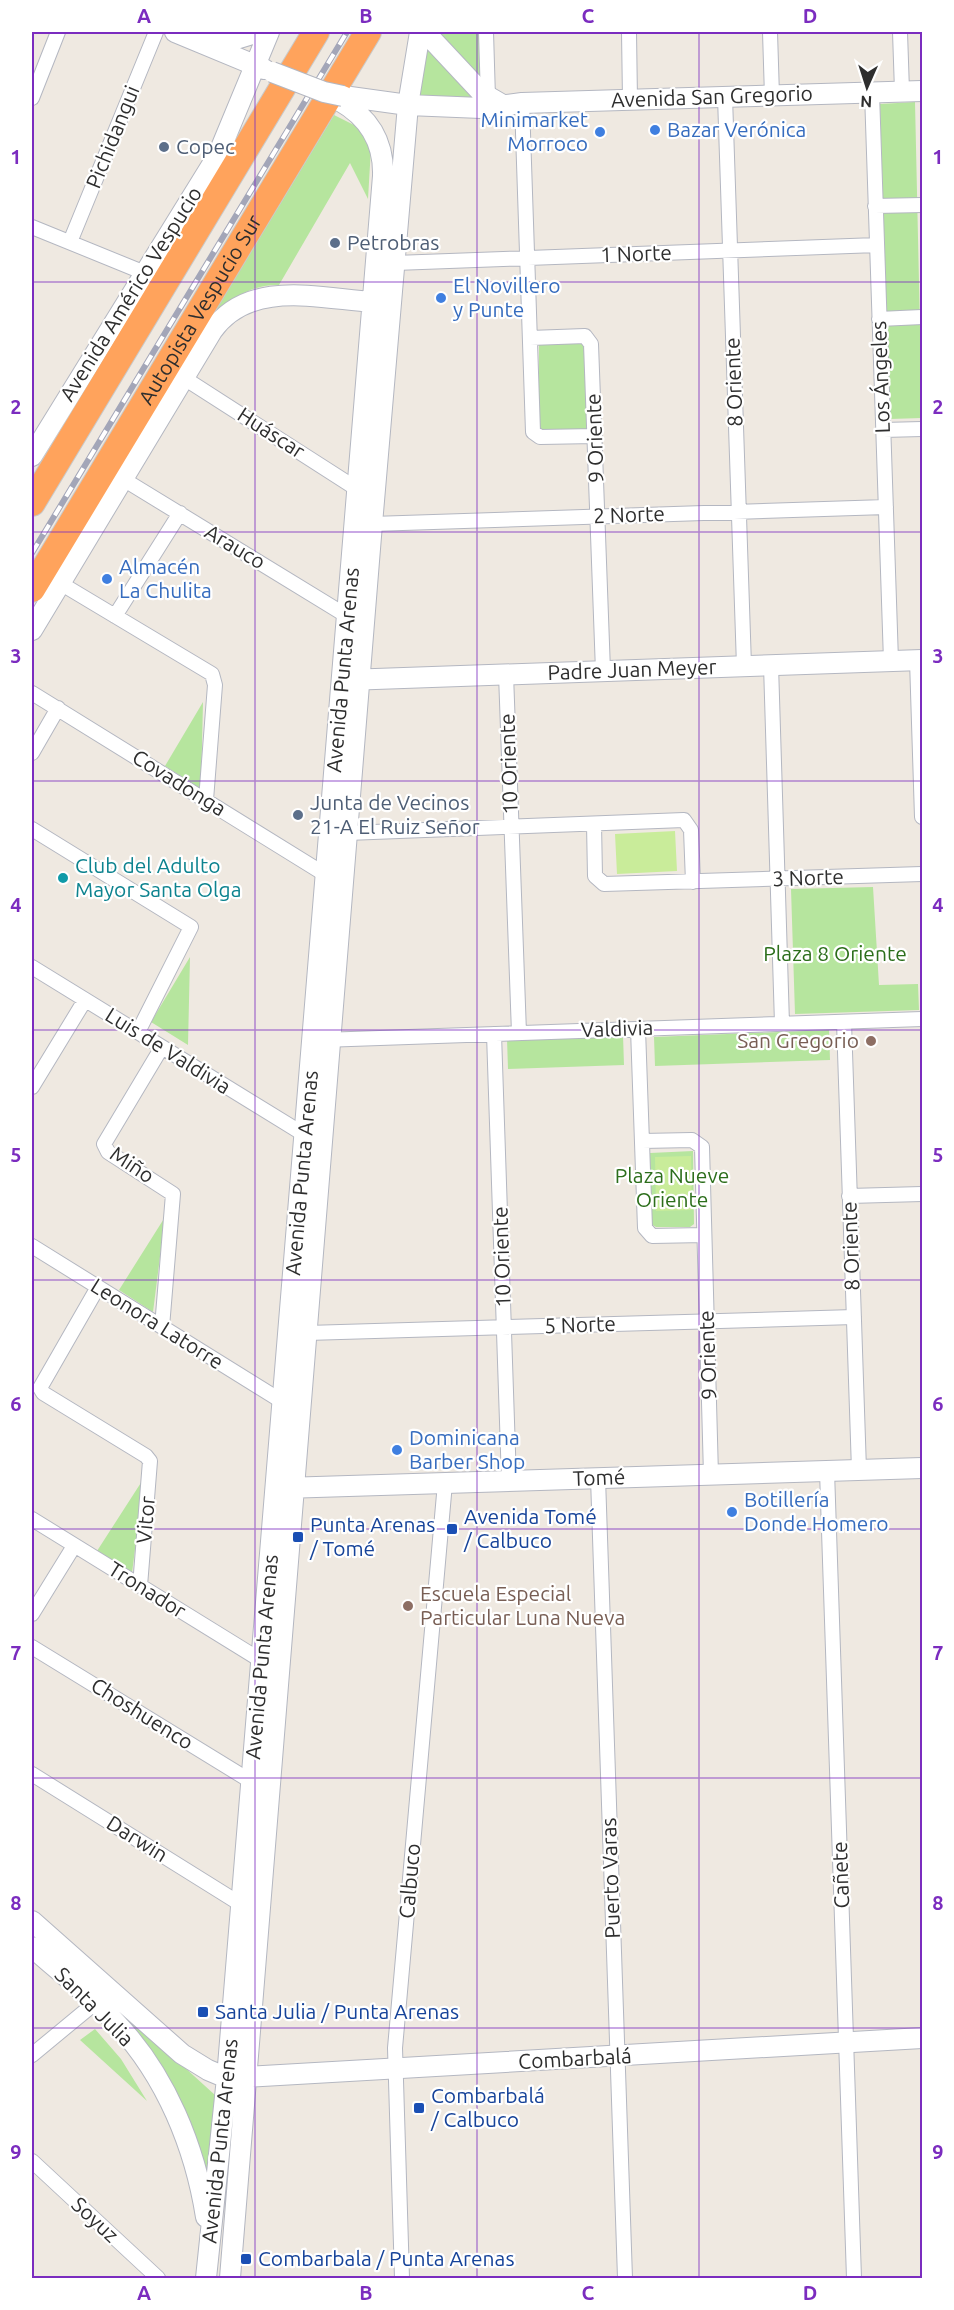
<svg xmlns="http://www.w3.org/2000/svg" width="954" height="2310" font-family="Ubuntu,sans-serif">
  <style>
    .green { fill: #b6e59e }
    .pitch { fill: #c9ec9a }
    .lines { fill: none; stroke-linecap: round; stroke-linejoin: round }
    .street-casing { stroke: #b4b7c1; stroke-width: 16 }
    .secondary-casing { stroke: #b4b7c1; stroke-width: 22 }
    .highway-casing { stroke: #c9c9c9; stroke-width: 28 }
    .street { stroke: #fff; stroke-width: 14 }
    .secondary { stroke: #fff; stroke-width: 20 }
    .highway { stroke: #ffa35c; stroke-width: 26 }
    .rail-casing { stroke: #a3a6b8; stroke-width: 6 }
    .rail { stroke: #fff; stroke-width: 4; stroke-dasharray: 11; stroke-linecap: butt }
    .secondary-bridge-casing { stroke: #b4b7c1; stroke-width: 22; stroke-linecap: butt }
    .secondary-bridge { stroke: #fff; stroke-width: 20 }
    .grid { fill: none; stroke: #7b2cbf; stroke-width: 1.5; stroke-opacity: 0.55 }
    .shop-dot { fill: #3f7fe0; stroke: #fff; stroke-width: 2 }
    .service-dot { fill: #5c6f8a; stroke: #fff; stroke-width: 2 }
    .culture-dot { fill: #0f9aa8; stroke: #fff; stroke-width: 2 }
    .education-dot { fill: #8d6e63; stroke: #fff; stroke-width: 2 }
    .transit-dot { fill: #1a4fb4; stroke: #fff; stroke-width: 2 }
    .labels { text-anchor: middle; stroke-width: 4.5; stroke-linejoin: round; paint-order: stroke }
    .street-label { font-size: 21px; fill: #2e2e2e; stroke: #fff }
    .shop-label { font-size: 21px; fill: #366cbe; stroke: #fff; text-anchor: start }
    .service-label { font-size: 21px; fill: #4e5e75; stroke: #fff; text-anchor: start }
    .culture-label { font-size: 21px; fill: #0d838f; stroke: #fff; text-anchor: start }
    .park-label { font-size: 21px; fill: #2c6e1b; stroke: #fff }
    .education-label { font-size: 21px; fill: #785e54; stroke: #fff; text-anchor: end }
    .transit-label { font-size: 21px; fill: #164399; stroke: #fff; text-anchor: start }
    .neatline { fill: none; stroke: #7b2cbf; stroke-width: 2 }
    .grid-label { font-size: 20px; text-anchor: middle; font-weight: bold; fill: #7b2cbf }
  </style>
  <rect width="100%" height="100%" fill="#efe9e1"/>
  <path class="green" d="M431,32H482L483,82Z
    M422,44L481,101L418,98Z
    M915,102L922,418L890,419L880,104Z
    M334,115L360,128L371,148L368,199L350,163L279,285C252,284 235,298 214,313Z
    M539,344H588L589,429H539Z
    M203,702L201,789L165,766Z
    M873,887L879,985L918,984L919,1010L795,1014L791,889Z
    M190,957L188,1045L151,1022Z
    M829,1030L830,1060L655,1066L654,1037Z
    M623,1035L624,1065L508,1069L507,1039Z
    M693,1151L694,1224L690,1227H656L651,1224L650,1153Z
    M165,1217L153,1312L119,1290Z
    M144,1478L132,1573L97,1551Z
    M113,2005L118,2007L215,2095L210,2174L205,2176Z
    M95,2029L121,2059L147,2101L80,2040Z"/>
  <path class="pitch" d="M675,831L677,871L617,874L615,834Z
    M691,1156L692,1210L656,1211L655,1157Z"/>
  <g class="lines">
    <g class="street-casing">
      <path id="street" d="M486,32L488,98
        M629,32L630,100
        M770,32L772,96
        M900,32L902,91
        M872,93L891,661
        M725,97L744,666
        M32,98L58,32
        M522,103L533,432L540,437L595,436
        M875,206L922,205
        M32,227L145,273
        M70,242L156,32
        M395,263L877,245
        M879,319L922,317
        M530,338L585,336L591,344L603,671
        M184,378L357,489
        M883,430L922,429
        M123,479L347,616
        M372,524L886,507
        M60,583L212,674L215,685L206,800
        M115,616L180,513
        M917,660L922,817
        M771,665L782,1024
        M506,674L519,1033
        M32,693L326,875
        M32,753L58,708
        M594,824L595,876L604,884L922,874
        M32,829L191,927L138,1032
        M347,833L684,820L691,830L693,882
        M32,967L305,1135
        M844,1022L859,1470
        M638,1029L645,1228L652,1236L704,1235
        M494,1034L509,1481
        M322,1040L922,1019
        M162,1047L104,1144L108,1152L173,1194L162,1327
        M32,1087L85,1000
        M642,1141L692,1140L702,1147L711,1475
        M849,1196L922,1194
        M32,1246L283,1402
        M98,1287L40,1388L43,1393L146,1456L150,1461L140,1586
        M307,1333L854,1317
        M827,1471L854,2278
        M598,1478L625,2278
        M32,1519L262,1661
        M32,1614L74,1546
        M32,1647L252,1782
        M32,1774L242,1905
        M32,2055L95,2003
        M32,2161L158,2278
        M402,2278L395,2048L445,1483"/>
    </g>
    <g class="secondary-casing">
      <path id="secondary" d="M175,32L264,69
        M425,32L482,93L501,104
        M204,42L236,39L259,32
        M343,96L408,105L481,108L522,103L922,91
        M32,456L218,155L269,32
        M32,630L212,331C249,279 317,298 372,302L384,299
        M347,680L922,660
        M284,1488L922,1468
        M32,1921L182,2054L208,2070L227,2078L922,2038
        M32,1947C60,1972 91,1996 117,2024C166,2076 195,2147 206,2217
        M206,2278L227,2078L383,176C384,143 370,118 340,101
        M230,2278L372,524L408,105L420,32"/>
    </g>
    <g class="highway-casing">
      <g id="highway">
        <path d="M32,503L316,32"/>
        <path id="s1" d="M32,589L368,32"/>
      </g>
    </g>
    <use href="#street" class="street"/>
    <use href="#secondary" class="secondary"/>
    <use href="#highway" class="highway"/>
    <g class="rail-casing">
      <path id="rail" d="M32,553L347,32"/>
    </g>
    <use href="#rail" class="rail"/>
    <g class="secondary-bridge-casing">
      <path id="secondary-bridge" d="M272,72L324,92L343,96"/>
    </g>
    <use href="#secondary-bridge" class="secondary-bridge"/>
  </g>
  <path class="grid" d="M255,32V2278M477,32V2278M699,32V2278M32,282H922M32,532H922M32,781H922M32,1030H922M32,1280H922M32,1529H922M32,1778H922M32,2028H922"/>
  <g class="shop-dot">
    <circle cx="655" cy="130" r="6"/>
    <circle cx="600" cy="132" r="6"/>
    <circle cx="441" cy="298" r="6"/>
    <circle cx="107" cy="579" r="6"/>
    <circle cx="397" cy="1450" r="6"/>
    <circle cx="732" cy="1512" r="6"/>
  </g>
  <g class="service-dot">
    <circle cx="164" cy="147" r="6"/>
    <circle cx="335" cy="243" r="6"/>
    <circle cx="298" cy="815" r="6"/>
  </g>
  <circle class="culture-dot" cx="63" cy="878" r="6"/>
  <g class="education-dot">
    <circle cx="871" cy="1041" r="6"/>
    <circle cx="408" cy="1606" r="6"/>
  </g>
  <g class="transit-dot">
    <rect x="446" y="1523" width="12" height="12" rx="3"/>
    <rect x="292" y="1531" width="12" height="12" rx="3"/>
    <rect x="197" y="2006" width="12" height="12" rx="3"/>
    <rect x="413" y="2102" width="12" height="12" rx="3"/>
    <rect x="240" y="2253" width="12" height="12" rx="3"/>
  </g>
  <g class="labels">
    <g class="street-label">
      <text transform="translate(712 97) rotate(-2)" y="7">Avenida San Gregorio</text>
      <text transform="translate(113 137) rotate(-68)" y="7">Pichidangui</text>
      <text transform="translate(636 254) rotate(-2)" y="7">1 Norte</text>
      <text transform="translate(131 294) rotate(-58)" y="7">Avenida Américo Vespucio</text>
      <text dy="7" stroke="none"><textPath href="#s1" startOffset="326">Autopista Vespucio Sur</textPath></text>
      <text transform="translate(881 377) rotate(-92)" y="7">Los Ángeles</text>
      <text transform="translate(734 382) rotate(-92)" y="7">8 Oriente</text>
      <text transform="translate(271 433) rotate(33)" y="7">Huáscar</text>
      <text transform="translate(595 438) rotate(-92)" y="7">9 Oriente</text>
      <text transform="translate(629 515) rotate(-2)" y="7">2 Norte</text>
      <text transform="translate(235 547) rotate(31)" y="7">Arauco</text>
      <text transform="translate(343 670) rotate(-85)" y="7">Avenida Punta Arenas</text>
      <text transform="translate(632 670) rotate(-2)" y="7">Padre Juan Meyer</text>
      <text transform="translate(509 764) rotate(-92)" y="7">10 Oriente</text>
      <text transform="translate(179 783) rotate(32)" y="7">Covadonga</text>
      <text transform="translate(808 878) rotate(-2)" y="7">3 Norte</text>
      <text transform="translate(617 1029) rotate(-2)" y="7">Valdivia</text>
      <text transform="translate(168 1051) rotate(32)" y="7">Luis de Valdivia</text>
      <text transform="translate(132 1165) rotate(34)" y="7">Miño</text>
      <text transform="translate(302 1173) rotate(-85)" y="7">Avenida Punta Arenas</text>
      <text transform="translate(851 1246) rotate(-92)" y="7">8 Oriente</text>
      <text transform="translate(502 1257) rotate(-92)" y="7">10 Oriente</text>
      <text transform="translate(157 1324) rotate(32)" y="7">Leonora Latorre</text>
      <text transform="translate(580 1325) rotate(-2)" y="7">5 Norte</text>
      <text transform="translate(708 1355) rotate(-92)" y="7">9 Oriente</text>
      <text transform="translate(599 1478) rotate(-2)" y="7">Tomé</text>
      <text transform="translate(146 1520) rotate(-85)" y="7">Vitor</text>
      <text transform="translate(147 1590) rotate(32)" y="7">Tronador</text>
      <text transform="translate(262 1657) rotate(-85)" y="7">Avenida Punta Arenas</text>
      <text transform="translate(142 1714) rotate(32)" y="7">Choshuenco</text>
      <text transform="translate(137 1839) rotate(32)" y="7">Darwin</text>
      <text transform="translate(841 1875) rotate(-92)" y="7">Cañete</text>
      <text transform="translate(611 1878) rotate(-92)" y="7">Puerto Varas</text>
      <text transform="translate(410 1881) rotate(-85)" y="7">Calbuco</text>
      <text transform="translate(94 2007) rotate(45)" y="7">Santa Julia</text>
      <text transform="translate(575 2059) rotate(-3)" y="7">Combarbalá</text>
      <text transform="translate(220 2141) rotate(-84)" y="7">Avenida Punta Arenas</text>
      <text transform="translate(95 2220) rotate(43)" y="7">Soyuz</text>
    </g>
    <g class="shop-label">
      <text x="588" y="127" text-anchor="end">Minimarket<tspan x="588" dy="24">Morroco</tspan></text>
      <text x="667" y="137">Bazar Verónica</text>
      <text x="453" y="293">El Novillero<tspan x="453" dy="24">y Punte</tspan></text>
      <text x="119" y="574">Almacén<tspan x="119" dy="24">La Chulita</tspan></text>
      <text x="409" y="1445">Dominicana<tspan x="409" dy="24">Barber Shop</tspan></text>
      <text x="744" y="1507">Botillería<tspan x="744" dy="24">Donde Homero</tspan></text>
    </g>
    <g class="service-label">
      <text x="176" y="154">Copec</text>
      <text x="347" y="250">Petrobras</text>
      <text x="310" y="810">Junta de Vecinos<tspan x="310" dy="24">21-A El Ruiz Señor</tspan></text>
    </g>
    <g class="culture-label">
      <text x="75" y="873">Club del Adulto<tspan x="75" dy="24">Mayor Santa Olga</tspan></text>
    </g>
    <g class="park-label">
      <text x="835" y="961">Plaza 8 Oriente</text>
      <text x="672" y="1183">Plaza Nueve<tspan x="672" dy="24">Oriente</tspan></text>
    </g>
    <g class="education-label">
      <text x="859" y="1048">San Gregorio</text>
      <text x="420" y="1601" text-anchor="start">Escuela Especial<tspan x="420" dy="24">Particular Luna Nueva</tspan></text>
    </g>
    <g class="transit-label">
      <text x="464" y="1524">Avenida Tomé<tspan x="464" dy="24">/ Calbuco</tspan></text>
      <text x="310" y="1532">Punta Arenas<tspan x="310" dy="24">/ Tomé</tspan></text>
      <text x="215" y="2019">Santa Julia / Punta Arenas</text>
      <text x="431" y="2103">Combarbalá<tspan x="431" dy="24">/ Calbuco</tspan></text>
      <text x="258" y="2266">Combarbala / Punta Arenas</text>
    </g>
  </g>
  <rect width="954" height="2310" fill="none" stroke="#ffffff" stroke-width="66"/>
  <g transform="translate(867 87) rotate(183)" stroke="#ffffff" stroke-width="4.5" paint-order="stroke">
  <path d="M0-4.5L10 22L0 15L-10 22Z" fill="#2e2e2e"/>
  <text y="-9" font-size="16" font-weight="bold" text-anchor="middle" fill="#2e2e2e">N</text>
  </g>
  <rect x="33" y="33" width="888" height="2244" class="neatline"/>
  <g class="grid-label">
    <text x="144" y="23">A</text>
    <text x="366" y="23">B</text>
    <text x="588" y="23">C</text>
    <text x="810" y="23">D</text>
    <text x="16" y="164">1</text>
    <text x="938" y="164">1</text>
    <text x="16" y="414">2</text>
    <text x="938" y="414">2</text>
    <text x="16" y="663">3</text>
    <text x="938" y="663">3</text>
    <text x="16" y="912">4</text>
    <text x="938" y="912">4</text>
    <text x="16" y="1162">5</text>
    <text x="938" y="1162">5</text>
    <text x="16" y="1411">6</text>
    <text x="938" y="1411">6</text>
    <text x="16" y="1660">7</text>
    <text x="938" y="1660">7</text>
    <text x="16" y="1910">8</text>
    <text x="938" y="1910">8</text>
    <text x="16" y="2159">9</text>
    <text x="938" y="2159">9</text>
    <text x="144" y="2300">A</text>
    <text x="366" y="2300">B</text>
    <text x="588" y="2300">C</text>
    <text x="810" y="2300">D</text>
  </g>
</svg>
